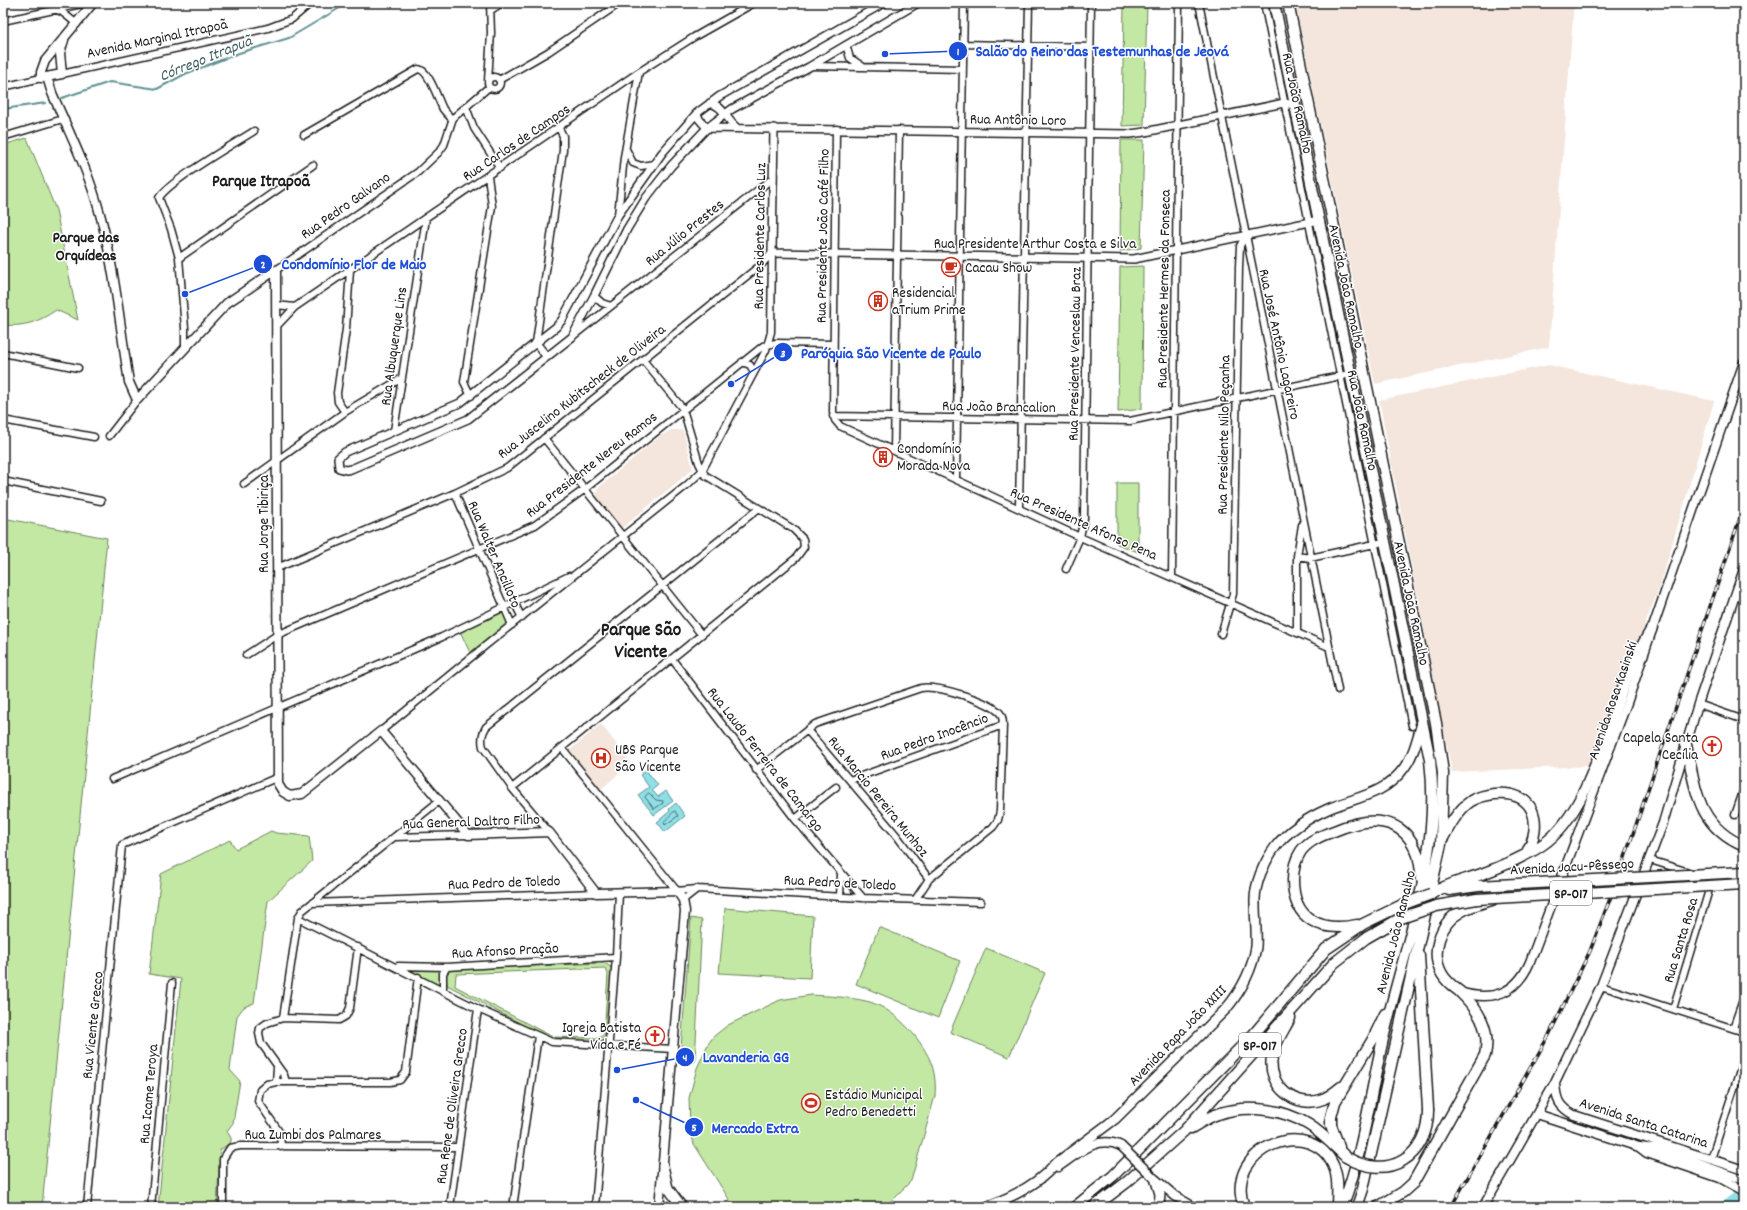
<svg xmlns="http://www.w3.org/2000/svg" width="1747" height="1210" font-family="Dekko,sans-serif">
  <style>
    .built { fill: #f4e6dc }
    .green { fill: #c2e8a3; stroke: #6f8260; fill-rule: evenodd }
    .water { fill: #8edfe6; stroke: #609195 }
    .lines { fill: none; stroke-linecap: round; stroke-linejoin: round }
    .shore { stroke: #4a6a6d; stroke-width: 1 }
    .stream { stroke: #609195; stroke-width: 2 }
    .river { stroke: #8edfe6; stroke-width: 12 }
    .minor-casing { stroke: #1c1c1c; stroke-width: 9 }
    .tertiary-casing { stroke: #1c1c1c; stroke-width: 10 }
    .secondary-casing { stroke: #1c1c1c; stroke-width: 11 }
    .primary-casing { stroke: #1c1c1c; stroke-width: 12 }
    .trunk-casing { stroke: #1c1c1c; stroke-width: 13 }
    .minor { stroke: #fff; stroke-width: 6 }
    .tertiary { stroke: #fff; stroke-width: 7 }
    .secondary { stroke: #fff; stroke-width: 8 }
    .primary { stroke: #fff; stroke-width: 9 }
    .trunk { stroke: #fff; stroke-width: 10 }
    .rail-casing { stroke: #1c1c1c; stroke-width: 3.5 }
    .rail { stroke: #fff; stroke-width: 2; stroke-dasharray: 6; stroke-linecap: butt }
    .secondary-bridge-casing { stroke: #1c1c1c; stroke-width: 11; stroke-linecap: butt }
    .trunk-bridge-casing { stroke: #1c1c1c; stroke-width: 13; stroke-linecap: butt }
    .secondary-bridge { stroke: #fff; stroke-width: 8 }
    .trunk-bridge { stroke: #fff; stroke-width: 10 }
    .labels { text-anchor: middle; stroke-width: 3; stroke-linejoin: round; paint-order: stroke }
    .shield { fill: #fff; stroke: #606060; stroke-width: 1 }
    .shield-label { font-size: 14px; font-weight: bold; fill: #1c1c1c }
    .street-label { font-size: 15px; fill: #1c1c1c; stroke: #fff }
    .poi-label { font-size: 15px; fill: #1c1c1c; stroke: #fff; text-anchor: start }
    .water-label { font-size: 16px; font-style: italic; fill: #446063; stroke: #fff }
    .neighbourhood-label { font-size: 16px; font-weight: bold; fill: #1c1c1c; stroke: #fff }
    .quarter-label { font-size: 17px; font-weight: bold; fill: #1c1c1c; stroke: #fff }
    .district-label { font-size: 19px; font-weight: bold; fill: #1c1c1c; stroke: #fff }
    .leader { fill: none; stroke: #1d4ed8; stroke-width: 1.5 }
    .callout-dot { fill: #1d4ed8; stroke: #fff; stroke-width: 1.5 }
    .mark-label { font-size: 12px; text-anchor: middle; font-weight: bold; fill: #fff }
    .callout-label { font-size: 16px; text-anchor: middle; font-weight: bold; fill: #1d4ed8; stroke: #fff; stroke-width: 3; stroke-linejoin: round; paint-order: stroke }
  </style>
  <rect width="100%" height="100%" fill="#fff"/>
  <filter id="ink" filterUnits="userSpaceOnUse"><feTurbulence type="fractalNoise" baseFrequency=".025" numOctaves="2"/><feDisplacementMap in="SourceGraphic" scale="8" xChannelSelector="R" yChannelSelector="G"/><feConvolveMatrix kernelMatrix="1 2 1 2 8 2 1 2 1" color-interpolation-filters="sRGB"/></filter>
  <g filter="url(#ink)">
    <path class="built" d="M1295,3H1574L1549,347L1375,384Z
      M1549,365L1714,401L1660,586L1590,766L1452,772L1379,400Z
      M671,430H683L693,469L621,529L596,497L597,489L660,436Z
      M601,724L631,763L600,790L570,750Z"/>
    <path class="green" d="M1124,3H1147L1144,125L1122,126Z
      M27,138L56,210L78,320L56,310C39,322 24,327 3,325V145Z
      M1121,140H1144L1141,248L1120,251Z
      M1143,266L1142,409L1118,412L1120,267Z
      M1117,483H1138V552L1117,544Z
      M3,518L107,538L42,1207H3Z
      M503,607L512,625L471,655L459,629Z
      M271,831L276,833L309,836L312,861L268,901L254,1003L244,1007L237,1016L230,1070L240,1081L233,1123L227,1131L231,1138V1142L220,1150L217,1207H158L181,979L149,974L161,874L230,840L236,849Z
      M725,908L813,916L810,978L719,973Z
      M691,918L702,920L695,1062L680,1061Z
      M879,927L960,961L938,1018L856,984Z
      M986,948L1045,973L1009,1057L950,1032Z
      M604,963L611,967L612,971L607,1036L606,1039L601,1042L552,1040L447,985L446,976L449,971L454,969ZM605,968L608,974L604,1035L598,1038L553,1037L455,986L456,974Z
      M403,967L443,968L442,988Z
      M811,995C829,996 848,997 866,1001C893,1007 919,1036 930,1060C935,1072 936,1084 935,1096L911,1181L891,1201L880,1207H734L694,1144L690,1129L689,1098L697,1068L708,1044L714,1036L728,1025L780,1000Z"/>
    <path class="water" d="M646,770L658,785L652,790L658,797L666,791L673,801L654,815L638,795L649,787L640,775Z
      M676,803L685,816L665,832L657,822L670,811L669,809Z"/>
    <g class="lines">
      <path class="shore" d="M649,793L656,800L663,801V803L654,809L645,797Z
        M675,811L678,816L665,825L664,822Z"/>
      <path class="stream" d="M62,98L110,82L157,89L185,74L239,53L289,38L348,3
        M3,109L46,103"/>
      <path class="river" d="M1725,1207L1744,1193"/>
      <g class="minor-casing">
        <path id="minor" d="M1199,3L1338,690
          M1264,3L1412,726
          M55,9L62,12L77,24
          M491,10L502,3
          M3,21L81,4L91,6
          M964,44L1090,47
          M846,45L850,58L862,66
          M811,66L963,69
          M62,74L268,28L292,19L311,3
          M488 83a6 6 0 1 1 12 0a6 6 0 1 1-12 0Z
          M499,80L548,52L620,3
          M488,81L491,33L490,3
          M3,87L41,78
          M466,107L474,128L500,168
          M836,129L833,412L835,420L840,426L1080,537L1329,647
          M304,135L418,69C429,69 438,100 443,109C446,113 449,116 452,119
          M3,137L63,119
          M626,149L633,163L641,166L654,164
          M618,215L624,157L639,72
          M179,258L313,165
          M276,270L418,172L439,152L444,145L453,118L489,87
          M594,296L602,303L611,306
          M276,305L295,307
          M276,327L295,307L639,72L694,37L754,3
          M572,337L773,178
          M536,343L563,150V136L559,128
          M185,347V328L179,258L171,229L159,198C169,181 234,144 254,131
          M3,353L78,368
          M742,362L750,365L754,372
          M471,396L464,382L492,206L488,176
          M345,412L338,402L337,393L346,329L350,270
          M833,416L1130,421L1345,375
          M3,420L94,437
          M394,431L426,218
          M109,436L137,400
          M544,438L701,634
          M894,451L899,130
          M956,479L964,3
          M3,481L101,501
          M244,484L345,412L402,378
          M455,493L512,625
          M1019,507L1029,3
          M1297,556L1310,558L1379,543
          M277,568L455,493L507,468L762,264L772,253
          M1066,569L1080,537L1084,518L1091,3
          M1172,576L1179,3
          M514,602L522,618
          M1297,633V556L1302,525
          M1221,634L1233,594L1239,267L1240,246L1245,236
          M246,655L277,635L535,525L585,489L763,346L776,343L833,344
          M672,659L795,819L863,898
          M1698,704L1744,720
          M807,730L897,836L929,879
          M381,731L485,646L687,485L702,471L766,350L771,332L772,253
          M562,748L677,891L697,889L863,898L981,902
          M756,770L815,724L921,688C937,685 989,701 1000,713C1003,717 1003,721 1003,725L1000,811L998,820L993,827L929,879L915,900
          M112,779L442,637L569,576
          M850,780L1003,725
          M512,788L796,558L804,547L803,539L793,529L705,475L699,463L683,409L643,360
          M1735,815L1744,789
          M795,819L836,787
          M549,832L512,788L483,747C481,739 482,734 486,727L758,509
          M394,837L468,835
          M1650,860L1689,872
          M840,897L841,874
          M683,900L697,889
          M312,903L596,893
          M298,918L478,1009L552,1042L673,1049
          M398,966L447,967L616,957
          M1601,986L1744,1032
          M443,990V973L447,967
          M1673,1009L1712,880
          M283,1018L298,918L302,911L439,801
          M1733,1028L1744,997
          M276,1082L277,1067
          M286,1082L284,1075L261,1043L259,1033L260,1028L267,1023L283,1018L339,1020L346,1016L350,1008L358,947
          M281,1147L280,1133L258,1101L260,1090L267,1084L276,1082H390L400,1080L406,1072L418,977
          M1711,1159L1744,1058
          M87,1207L122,845L278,777
          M151,1207L172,983
          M223,1207V1159L230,1148L240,1146L458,1147
          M450,1207L478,1009
          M513,1207L538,1036
          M595,1207L616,957L619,893"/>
      </g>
      <g class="tertiary-casing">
        <path id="tertiary" d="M884,3L720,96L697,113L662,153L618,215L562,320L556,327L460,403L345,452L338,458L339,468L346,470L351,469L468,419L572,337L594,296L627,229L646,198L671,166L707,128L732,109L809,67L918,3
          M710,103C724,106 726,120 737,128
          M697,113L699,119L707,128
          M707,128L1130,134L1145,132L1284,103L1295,105
          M774,128L772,253L1134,259L1319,220
          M536,343L547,357"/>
      </g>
      <g class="secondary-casing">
        <path id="secondary" d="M64,40L60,53L62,74L41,78V72L45,61L93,3
          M47,77L52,93C69,132 89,172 100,214C115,269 120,327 129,382L137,400L227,303L276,270
          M276,270L278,784L283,792L290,796L302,794L381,731L468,835L549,832L596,893L677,891L683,900L685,911L659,1207
          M1460,992C1492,1002 1516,994 1530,962L1628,700L1744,362
          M1555,1083C1556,1100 1559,1107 1574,1115L1744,1170
          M1537,1114L1639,1147L1647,1153L1720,1178L1744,1191
          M1640,1147L1660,1150L1744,1180
          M1058,1167C1078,1154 1096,1134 1121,1146
          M1154,1178L1175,1196L1194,1207
          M1483,1207L1555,1082L1601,986L1663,823L1698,704L1744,569"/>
      </g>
      <g class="primary-casing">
        <path id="primary" d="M663,1166L668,1188L682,1207
          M1156,1181L1160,1194L1159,1207
          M667,1207H674
          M986,1207C1010,1198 1039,1184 1055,1164L1115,1119L1226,1009C1241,991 1252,971 1256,947C1257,933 1255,918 1255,904C1254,884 1264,862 1276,846C1289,830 1310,817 1328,809C1356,797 1385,795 1404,768C1414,755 1417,739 1422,723"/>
      </g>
      <g class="trunk-casing">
        <path id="trunk" d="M1274,3L1430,760C1442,857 1404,946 1383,1039C1370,1095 1363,1153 1342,1207
          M1288,3L1436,723L1443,773L1441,844L1363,1189L1357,1207
          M1686,745C1696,789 1697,826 1744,846
          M1443,838C1450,825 1458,810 1471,801C1478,797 1486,795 1494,794C1535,790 1544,823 1526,854
          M1449,890L1478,886L1557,882
          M1431,894C1446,884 1462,881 1479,875C1501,867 1523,858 1542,845C1587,815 1606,731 1625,682C1631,664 1641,647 1651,630
          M1357,925C1322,932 1293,921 1293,880C1293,869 1295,860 1301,851C1309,840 1323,835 1334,831C1368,817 1403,814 1418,855C1420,863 1421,872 1422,879
          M1419,956L1428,1109
          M1290,1018C1284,1030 1274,1044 1272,1057C1267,1086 1296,1110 1323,1099C1330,1096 1335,1092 1341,1087
          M1191,1128C1200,1123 1208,1117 1218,1114C1246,1104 1284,1109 1309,1125C1323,1134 1334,1146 1346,1157
          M1339,1147L1331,1125V1117L1335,1102L1373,1039L1385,1014
          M1075,1207L1113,1176L1254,1034L1326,949L1363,924L1404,904
          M1094,1207L1127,1182L1184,1131L1334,963L1366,938L1401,918
          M1244,1207C1222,1147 1315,1112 1335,1170C1339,1181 1337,1195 1337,1207
          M1378,1207L1403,1192L1413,1183L1485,1055C1491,1028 1478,1009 1459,991C1452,986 1446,981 1442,974C1430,953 1440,923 1460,912C1470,906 1481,903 1492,900"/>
      </g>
      <use href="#minor" class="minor"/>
      <use href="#tertiary" class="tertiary"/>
      <use href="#secondary" class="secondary"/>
      <use href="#primary" class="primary"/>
      <use href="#trunk" class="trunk"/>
      <g class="rail-casing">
        <path id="rail" d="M1451,1207L1549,1035L1590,951L1618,878L1744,506"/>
      </g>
      <use href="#rail" class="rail"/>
      <g class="secondary-bridge-casing">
        <path id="secondary-bridge" d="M1121,1146L1152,1176"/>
      </g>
      <g class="trunk-bridge-casing">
        <path id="trunk-bridge" d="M1557,882L1744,872
          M1404,904L1431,894
          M1401,918L1436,906L1477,899L1744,884
          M1346,1157C1388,1182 1429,1157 1428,1109"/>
      </g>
      <use href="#secondary-bridge" class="secondary-bridge"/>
      <use href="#trunk-bridge" class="trunk-bridge"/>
    </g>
  </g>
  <defs>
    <g id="cafe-ring" transform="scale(1)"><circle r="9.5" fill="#fff" stroke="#c8321e" stroke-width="1.5"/><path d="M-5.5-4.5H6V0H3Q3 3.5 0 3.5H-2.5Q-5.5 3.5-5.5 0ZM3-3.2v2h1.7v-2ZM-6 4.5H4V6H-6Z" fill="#c8321e"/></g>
    <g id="building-ring" transform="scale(1)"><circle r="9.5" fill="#fff" stroke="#c8321e" stroke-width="1.5"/><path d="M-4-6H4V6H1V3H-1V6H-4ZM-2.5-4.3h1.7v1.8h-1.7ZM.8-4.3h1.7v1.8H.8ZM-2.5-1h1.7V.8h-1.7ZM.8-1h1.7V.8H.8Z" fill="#c8321e"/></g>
    <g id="church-ring" transform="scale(1)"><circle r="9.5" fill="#fff" stroke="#c8321e" stroke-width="1.5"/><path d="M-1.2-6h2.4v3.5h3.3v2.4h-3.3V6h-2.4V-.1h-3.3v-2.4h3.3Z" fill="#c8321e"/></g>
    <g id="hospital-ring" transform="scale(1)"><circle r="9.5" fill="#fff" stroke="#c8321e" stroke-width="1.5"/><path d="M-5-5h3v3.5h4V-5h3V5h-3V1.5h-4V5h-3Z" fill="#c8321e"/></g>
    <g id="stadium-ring" transform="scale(1)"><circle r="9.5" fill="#fff" stroke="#c8321e" stroke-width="1.5"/><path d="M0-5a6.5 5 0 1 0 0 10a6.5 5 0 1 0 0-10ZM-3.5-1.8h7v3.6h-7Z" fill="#c8321e"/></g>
  </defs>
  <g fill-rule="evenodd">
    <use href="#cafe-ring" x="951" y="267"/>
    <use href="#building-ring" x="878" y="301"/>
    <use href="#building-ring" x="883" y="457"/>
    <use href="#church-ring" x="1712" y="746"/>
    <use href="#hospital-ring" x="601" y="758"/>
    <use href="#church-ring" x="655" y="1036"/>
    <use href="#stadium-ring" x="811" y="1103"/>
  </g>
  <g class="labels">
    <g class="shield">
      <rect x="1550" y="881" width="42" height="24" rx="3"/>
      <rect x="1239" y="1033" width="42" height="24" rx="3"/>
    </g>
    <g class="shield-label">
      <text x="1571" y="898">SP-017</text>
      <text x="1260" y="1050">SP-017</text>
    </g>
    <g class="street-label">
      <text transform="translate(157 38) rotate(-12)" y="5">Avenida Marginal Itrapoã</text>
      <text transform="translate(1298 103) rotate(78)" y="5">Rua João Ramalho</text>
      <text transform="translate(1018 119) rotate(1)" y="5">Rua Antônio Loro</text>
      <text transform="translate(516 142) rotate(-34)" y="5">Rua Carlos de Campos</text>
      <text transform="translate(345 205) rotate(-35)" y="5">Rua Pedro Galvano</text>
      <text transform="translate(684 232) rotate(-39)" y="5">Rua Júlio Prestes</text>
      <text transform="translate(759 236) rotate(-89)" y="5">Rua Presidente Carlos Luz</text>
      <text transform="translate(822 236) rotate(-89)" y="5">Rua Presidente João Café Filho</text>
      <text x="1035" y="248">Rua Presidente Arthur Costa e Silva</text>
      <text transform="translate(1347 286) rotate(78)" y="5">Avenida João Ramalho</text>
      <text transform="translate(1163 289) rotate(-89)" y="5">Rua Presidente Hermes da Fonseca</text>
      <text transform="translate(1280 344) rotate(78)" y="5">Rua José Antônio Lagareiro</text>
      <text transform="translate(393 346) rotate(-82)" y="5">Rua Albuquerque Lins</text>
      <text transform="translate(1074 354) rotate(-89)" y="5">Rua Presidente Venceslau Braz</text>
      <text transform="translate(581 391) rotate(-38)" y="5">Rua Juscelino Kubitscheck de Oliveira</text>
      <text transform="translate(999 406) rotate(1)" y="5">Rua João Brancalion</text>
      <text transform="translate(1363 420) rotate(78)" y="5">Rua João Ramalho</text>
      <text transform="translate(1223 435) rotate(-89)" y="5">Rua Presidente Nilo Peçanha</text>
      <text transform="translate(591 464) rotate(-38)" y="5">Rua Presidente Nereu Ramos</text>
      <text transform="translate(1084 523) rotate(24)" y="5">Rua Presidente Afonso Pena</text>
      <text transform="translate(263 524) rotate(-90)" y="5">Rua Jorge Tibiriça</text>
      <text transform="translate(495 554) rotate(67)" y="5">Rua Walter Ancilloto</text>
      <text transform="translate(1412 603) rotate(78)" y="5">Avenida João Ramalho</text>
      <text transform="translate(1612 700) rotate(-71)" y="5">Avenida Rosa Kasinski</text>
      <text transform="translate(934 736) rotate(-20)" y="5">Rua Pedro Inocêncio</text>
      <text transform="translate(766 759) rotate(52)" y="5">Rua Laudo Ferreira de Camargo</text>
      <text transform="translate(879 796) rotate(51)" y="5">Rua Marcio Pereira Munhoz</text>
      <text transform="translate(471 821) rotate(-2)" y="5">Rua General Daltro Filho</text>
      <text transform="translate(1572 866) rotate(-3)" y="5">Avenida Jacu-Pêssego</text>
      <text transform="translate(504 882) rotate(-2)" y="5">Rua Pedro de Toledo</text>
      <text transform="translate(840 882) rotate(3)" y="5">Rua Pedro de Toledo</text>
      <text transform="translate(1395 932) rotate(-76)" y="5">Avenida João Ramalho</text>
      <text transform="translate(1680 940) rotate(-73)" y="5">Rua Santa Rosa</text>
      <text transform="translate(505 950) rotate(-3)" y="5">Rua Afonso Pração</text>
      <text transform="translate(92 1025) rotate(-84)" y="5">Rua Vicente Grecco</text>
      <text transform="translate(1177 1035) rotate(-46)" y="5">Avenida Papa João XXIII</text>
      <text transform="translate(148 1094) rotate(-85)" y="5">Rua Icame Teroya</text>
      <text transform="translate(451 1106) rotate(-82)" y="5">Rua Rene de Oliveira Grecco</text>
      <text transform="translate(1644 1122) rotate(18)" y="5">Avenida Santa Catarina</text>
      <text x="313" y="1139">Rua Zumbi dos Palmares</text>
    </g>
    <g class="poi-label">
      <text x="965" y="272">Cacau Show</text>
      <text x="892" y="297">Residencial<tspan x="892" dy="17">aTrium Prime</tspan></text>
      <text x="897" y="453">Condomínio<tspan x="897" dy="17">Morada Nova</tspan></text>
      <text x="1698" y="742" text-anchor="end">Capela Santa<tspan x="1698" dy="17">Cecília</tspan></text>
      <text x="615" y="754">UBS Parque<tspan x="615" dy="17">São Vicente</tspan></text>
      <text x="641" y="1032" text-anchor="end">Igreja Batista<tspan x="641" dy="17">Vida e Fé</tspan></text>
      <text x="825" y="1099">Estádio Municipal<tspan x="825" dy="17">Pedro Benedetti</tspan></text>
    </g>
    <g class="water-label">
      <text transform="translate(205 57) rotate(-22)" y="6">Córrego Itrapuã</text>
    </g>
    <g class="neighbourhood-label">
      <text x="86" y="242">Parque das<tspan x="86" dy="18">Orquídeas</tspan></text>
    </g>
    <g class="quarter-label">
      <text x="261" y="186">Parque Itrapoã</text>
    </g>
    <g class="district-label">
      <text x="641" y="635">Parque São<tspan x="641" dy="22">Vicente</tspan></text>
    </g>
  </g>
  <path class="leader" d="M885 54L958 51M185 294L263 264M731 384L783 352M617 1070L685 1057M636 1100L694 1127"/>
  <g class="callout-dot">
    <circle cx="885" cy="54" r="4"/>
    <circle cx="185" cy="294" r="4"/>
    <circle cx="731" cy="384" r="4"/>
    <circle cx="617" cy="1070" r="4"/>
    <circle cx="636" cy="1100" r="4"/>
    <circle cx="958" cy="51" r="10"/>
    <circle cx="263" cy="264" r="10"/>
    <circle cx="783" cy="352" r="10"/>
    <circle cx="685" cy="1057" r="10"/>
    <circle cx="694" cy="1127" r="10"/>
  </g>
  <g class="mark-label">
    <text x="958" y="55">1</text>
    <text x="263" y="268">2</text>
    <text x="783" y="357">3</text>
    <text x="685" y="1061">4</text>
    <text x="694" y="1131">5</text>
  </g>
  <g class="callout-label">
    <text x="1102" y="56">Salão do Reino das Testemunhas de Jeová</text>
    <text x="354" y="269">Condomínio Flor de Maio</text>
    <text x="891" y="358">Paróquia São Vicente de Paulo</text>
    <text x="746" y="1062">Lavanderia GG</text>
    <text x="755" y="1133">Mercado Extra</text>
  </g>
  <rect width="1747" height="1210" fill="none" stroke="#fff" stroke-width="16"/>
  <rect x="8" y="8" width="1731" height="1194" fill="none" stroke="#1c1c1c" stroke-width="1.5" filter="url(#ink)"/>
</svg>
